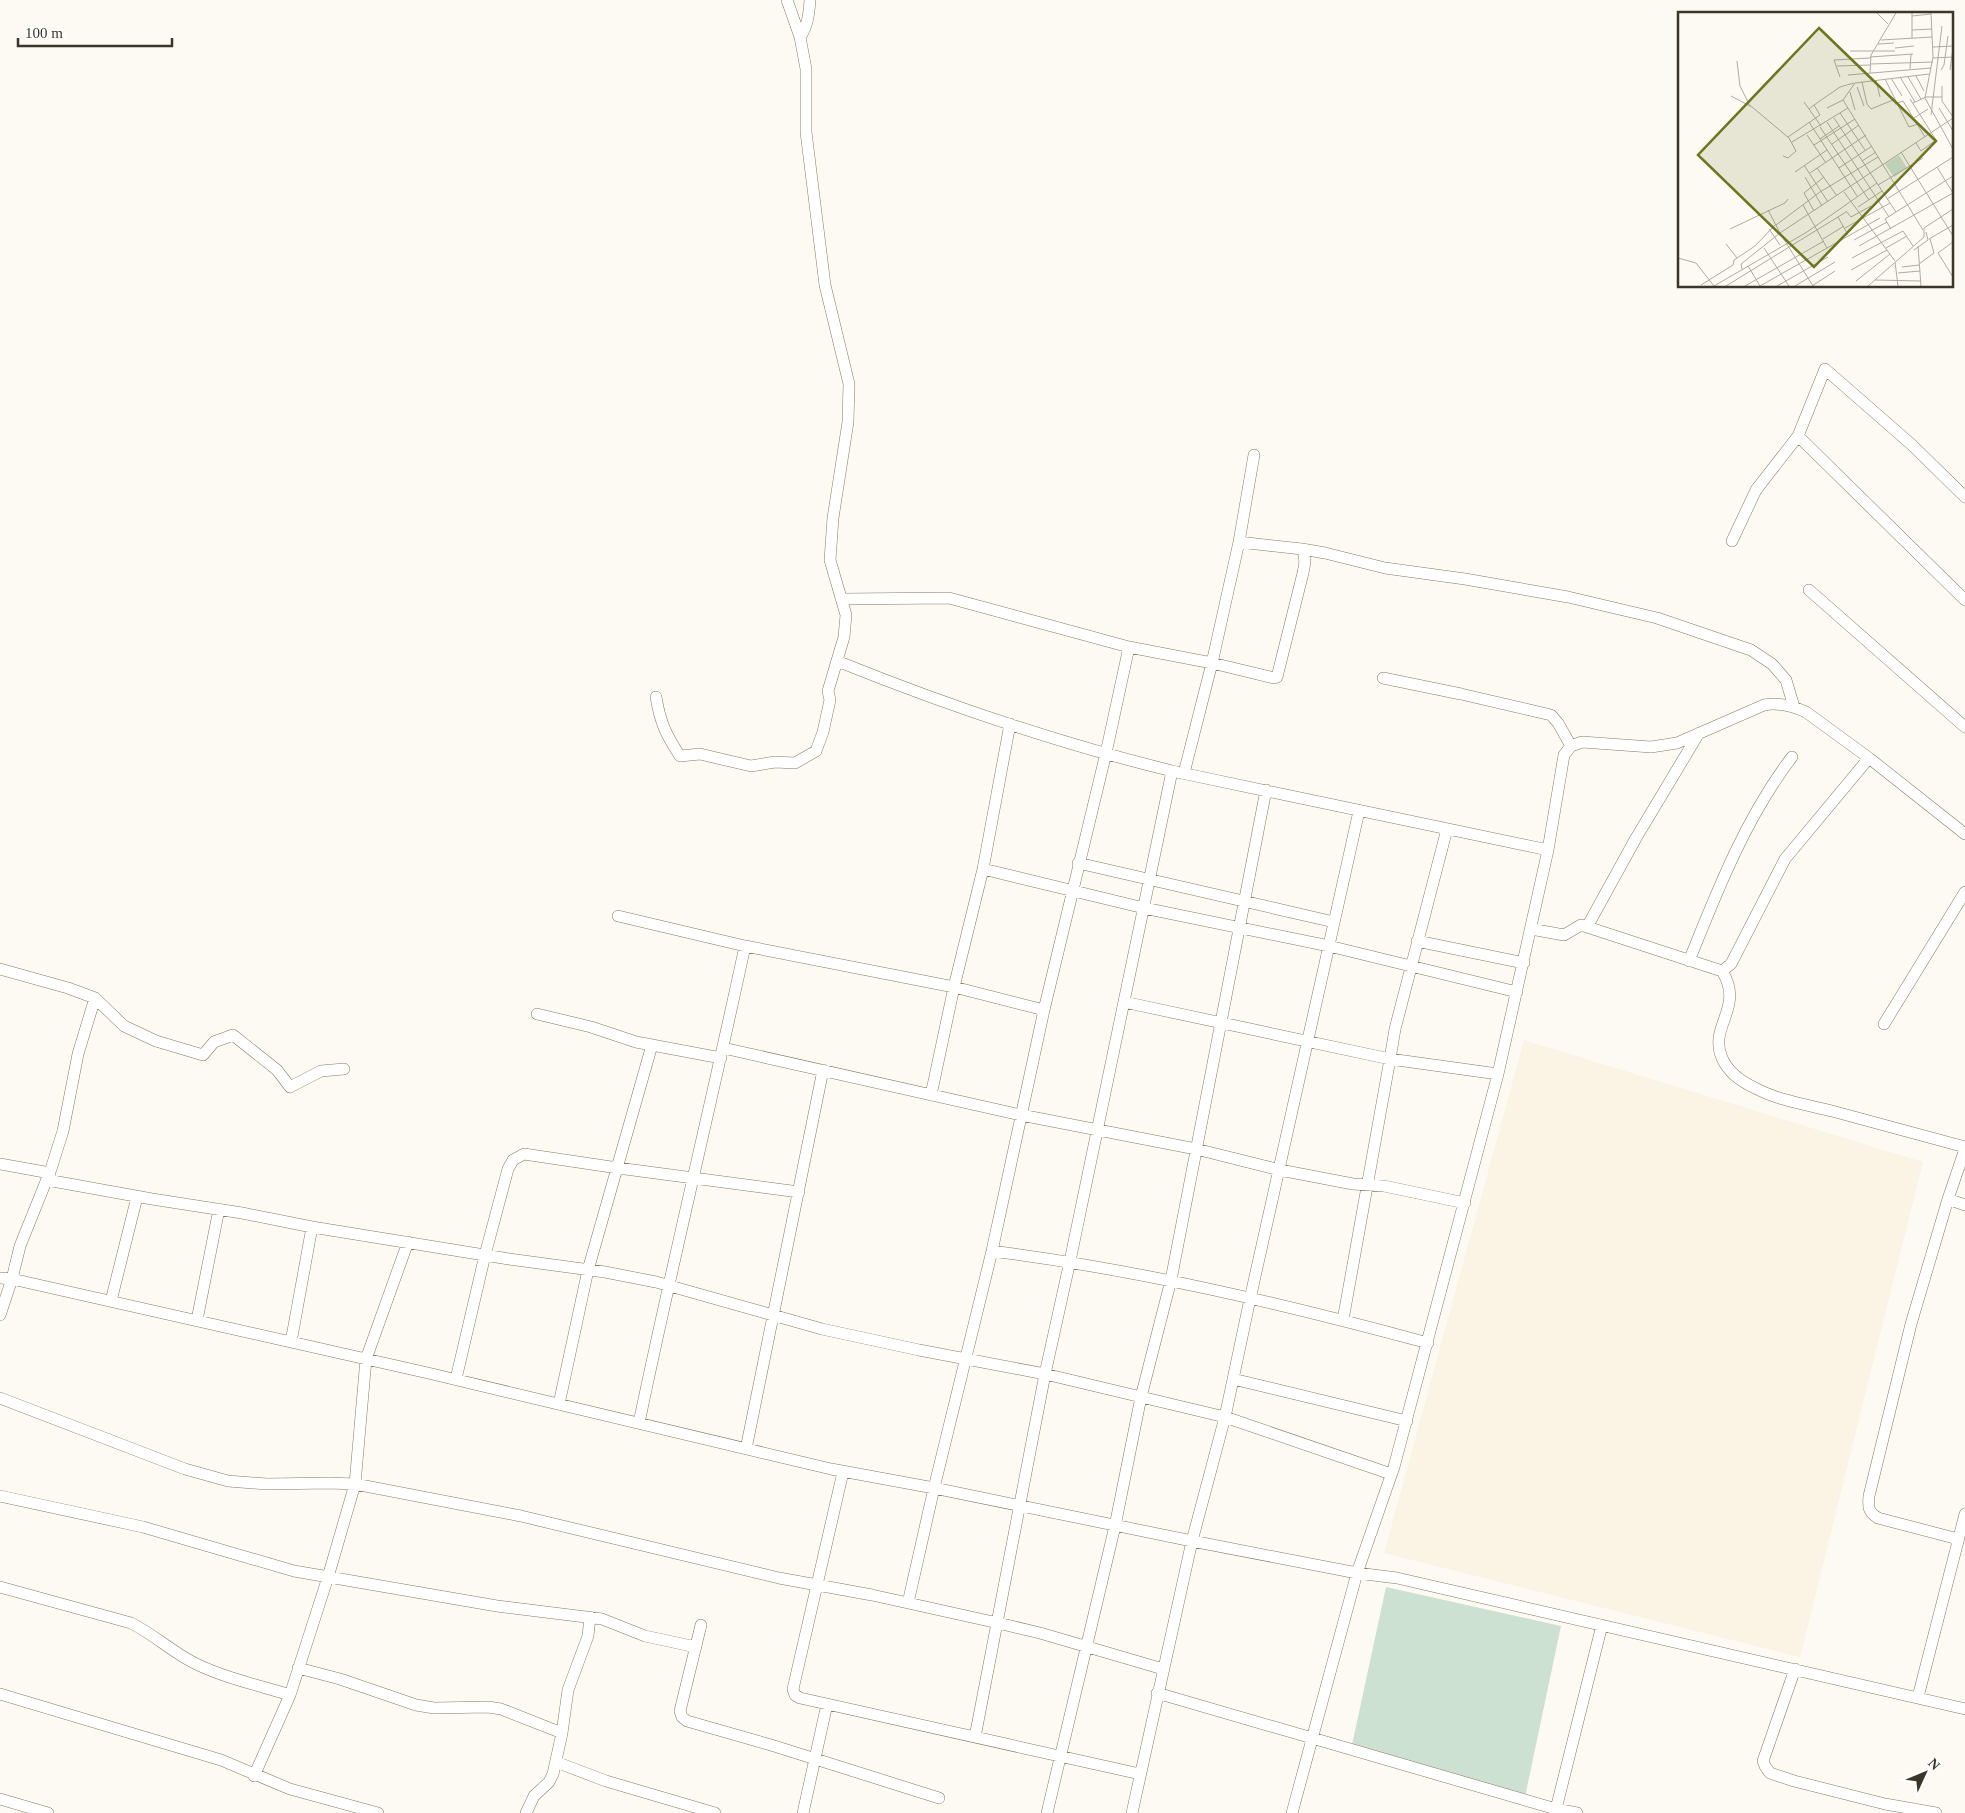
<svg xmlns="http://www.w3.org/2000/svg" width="1965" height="1813" font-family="Georgia,serif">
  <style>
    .built { fill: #fbf3e4 }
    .green { fill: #cde1d2 }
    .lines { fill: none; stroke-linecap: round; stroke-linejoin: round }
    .minor-casing { stroke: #8a7a5f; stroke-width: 12 }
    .minor { stroke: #fff; stroke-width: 11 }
    .inset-road { fill: none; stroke: #b0aba3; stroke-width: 1 }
    .view { fill: #6e751e; fill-opacity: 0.15; stroke: #6e751e; stroke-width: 2.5 }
    .inset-edge { fill: none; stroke: #3c3529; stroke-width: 2.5 }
  </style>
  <rect width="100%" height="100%" fill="#fdfaf4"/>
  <path class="built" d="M1524,1040L1923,1162L1800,1657L1384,1553Z"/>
  <path class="green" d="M1386,1587L1561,1626L1525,1797L1350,1754Z"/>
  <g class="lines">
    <g class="minor-casing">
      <path id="minor" d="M800,37C808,26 809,13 810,0
        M1798,436L1965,600
        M1732,541L1756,490L1798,436L1825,369L1912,445L1965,497
        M1302,549L1325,553L1385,568L1465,579L1568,597L1657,618L1751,650L1772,664L1786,680L1794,707
        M1809,590L1965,727
        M843,599L949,598L1129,647L1212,663L1274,678L1277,677L1303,573C1305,564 1306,558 1302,549L1239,542
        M837,661C946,705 1058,743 1172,771L1548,850
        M1383,678L1461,694L1551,715L1558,723L1571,746
        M656,697C660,722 666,735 680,756L700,754L751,766L775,762L795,763L816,751L823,732L830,700L828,691L844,637L846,615L830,560L833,518L848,422L849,384L825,285L806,132V69L800,37L787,0
        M1184,773L1212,663L1239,542L1254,455
        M1078,863L1334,922
        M983,869L1144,908L1329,946L1517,992
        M618,916L745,946L954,987L1044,1010
        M1587,927L1636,838L1699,733
        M1531,929L1564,935L1581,925L1722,971C1745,1008 1708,1026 1722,1058C1728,1072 1742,1082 1755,1088C1777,1100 1808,1105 1832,1111C1876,1123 1921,1135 1965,1147
        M1417,941L1524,963
        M1689,961C1717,891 1746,817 1792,757
        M0,969L68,988L95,998L124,1026L156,1041L203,1055L214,1042L233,1035L277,1070L290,1087L321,1071L344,1069
        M1722,971L1731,964L1785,859L1869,758
        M1124,1002L1390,1059L1498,1074
        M537,1014L591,1027L636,1042L721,1058
        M1884,1024L1965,892
        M723,1048L1021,1115L1196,1149L1280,1170L1353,1184L1384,1186L1465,1203
        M931,1095L954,987L983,869L1010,724
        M0,1164L50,1173
        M47,1180L152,1199L242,1213L312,1227L509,1259L605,1272L656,1282L822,1329L919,1350L1045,1374L1225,1417L1391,1474
        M1948,1199L1965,1205
        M992,1251C1140,1270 1284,1304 1428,1343
        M0,1278L12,1279L20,1246L51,1169L63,1131L78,1054L95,998
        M111,1301L137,1197
        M0,1315L12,1279L428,1373L831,1469L934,1488L1192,1541L1357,1573L1397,1578L1965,1709
        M197,1320L219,1209
        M1343,1320L1390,1059L1395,1029L1447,829
        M291,1342L312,1227
        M456,1379L485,1255L508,1169L513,1160L524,1154L618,1168L799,1192
        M1233,1379L1407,1421
        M0,1398L185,1469L228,1481L267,1484L330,1483L355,1484L521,1516L779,1578L872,1595L998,1623L1040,1633L1163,1669
        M559,1404L588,1270L652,1045
        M639,1423C672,1264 711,1105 745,946
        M746,1449L823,1070
        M843,1472L793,1689L795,1695L800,1698L1140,1774
        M0,1496L143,1527L294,1571L497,1606L602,1619L645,1636L696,1647
        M1958,1539L1878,1518C1868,1512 1868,1507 1869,1496L1911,1324L1948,1199L1965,1149
        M0,1587L131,1623C151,1633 168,1648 187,1659C216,1676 258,1685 290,1695
        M908,1603L934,1488L992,1251L1044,1010L1106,753L1129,647
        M701,1625L680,1711L682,1717L687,1721L771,1745L939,1798
        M298,1668L340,1679L416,1705L434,1708L488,1707L501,1709L562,1733
        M1795,1669L1763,1761L1765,1766L1770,1773L1794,1781L1885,1804L1936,1813
        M1157,1693L1556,1809L1577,1813
        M0,1694L221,1760L290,1789L378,1813
        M1918,1697L1965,1514
        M975,1737L1045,1374L1070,1261L1172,771
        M556,1762L606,1781L715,1813
        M254,1776L290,1695L328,1577L355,1484L366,1359L408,1242
        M0,1799L48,1813
        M526,1813L534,1796L549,1782L553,1774L562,1733L568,1690L588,1636L590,1617
        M803,1813L827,1704
        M1047,1813L1115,1526L1141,1397L1171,1280L1266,790
        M1132,1813L1192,1541L1225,1417L1250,1299L1359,811
        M1292,1813L1357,1573L1394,1467L1498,1074L1548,850L1564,755L1571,746L1582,742L1651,747L1677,743L1764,705C1779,702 1793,706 1806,712L1869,758L1965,834
        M1555,1813L1602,1625"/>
    </g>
    <use href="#minor" class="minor"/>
  </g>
  <g transform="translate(1678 12)">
    <rect width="275" height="275" fill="#fdfaf4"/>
    <path d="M221,143L229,156L216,165L207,152Z" fill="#cde1d2"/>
    <path class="inset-road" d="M199,1L210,12M234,1V26M253,1L255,45L247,86L275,137M234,4L253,2M234,18L254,17M203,28L254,25M200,32L216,31M255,35L275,34M217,36L236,34M172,39H217M192,45L235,42M255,46L275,45M59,49L62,74L72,94M192,52L255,50M159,54L192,53M232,57L233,42M263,58L266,53L270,24M272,58L275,36M192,61L193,43L218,1M170,63L253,56M238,64L246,79M162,65L156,48L192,46M222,65L237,90M230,65L243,87M213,66L224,84M207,67L231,115L240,112M198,68L202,85M184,70L189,92L193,97L215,88M264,74V89L275,105M179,75L186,94M172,80L177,98M53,84L74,95L111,126L118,139L110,146L105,144M232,87L258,128L243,139L238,131M126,90L143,114M235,91L248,85H264M217,92L225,89L247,125M136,93L162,75L176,71M149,96L165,88M261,96L275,119M162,101L187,138M253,103L264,14M156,106L218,200L207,207L213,217M236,106L250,97M131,110L179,184M149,110L211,205M142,115L191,188M129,123L148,151M110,125L142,103L136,93L131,97M142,127L161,114M114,130L170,96M154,132L181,113M136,133L177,107M223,140L275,224M184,149L198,140M126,153L150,190M259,155L275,181M139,156L159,184M161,156L194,134M117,160L149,138M132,161L188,123M127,165L144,194M200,173L245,146M166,180L217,249M209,187L275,145M125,193L149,236M180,195L204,179M136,199L126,181L146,165M168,199L173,205L193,194M218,200L275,164M160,205L170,223M98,213L142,180L200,145M167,216L212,191M52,217L107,191L110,187M91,217L102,233M245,218L165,88L177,71L251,62M145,227L166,214M251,227L275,213M176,228L209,210M275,230L260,241L275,265M48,232L59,246M181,234L275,181M240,234L243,274M86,236L111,274M208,236L229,224M236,238L250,228L248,220M0,246L18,251L36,274M174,246L225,219L235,234M217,250L220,274M241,252L256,241L252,227M70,254L82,274L202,206M224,255L241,253M64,257L63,252L102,221L90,198M173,258L209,238M220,261L242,259M197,268L243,269M178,269L212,242M23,273L55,253L56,248L77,234L98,212M36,274L129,220L199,171M48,274L168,200M67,274L146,229M99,274L150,245M117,274L157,250M134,274L157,259M135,274L102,221L275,106M190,274L246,225V216L275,197"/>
    <path class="view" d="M141,16L258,129L136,255L20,143Z"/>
    <rect width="275" height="275" class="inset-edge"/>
  </g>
  <g transform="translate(1925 1773) rotate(46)" stroke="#ffffff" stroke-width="4" paint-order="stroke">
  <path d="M0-4L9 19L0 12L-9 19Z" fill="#3c3529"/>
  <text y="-8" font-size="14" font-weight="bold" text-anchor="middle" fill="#3c3529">N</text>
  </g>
  <path d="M18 38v8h154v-8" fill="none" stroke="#3c3529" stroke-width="2.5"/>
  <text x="25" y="38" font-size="15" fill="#3c3529" stroke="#ffffff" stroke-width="4" paint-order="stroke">100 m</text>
</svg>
